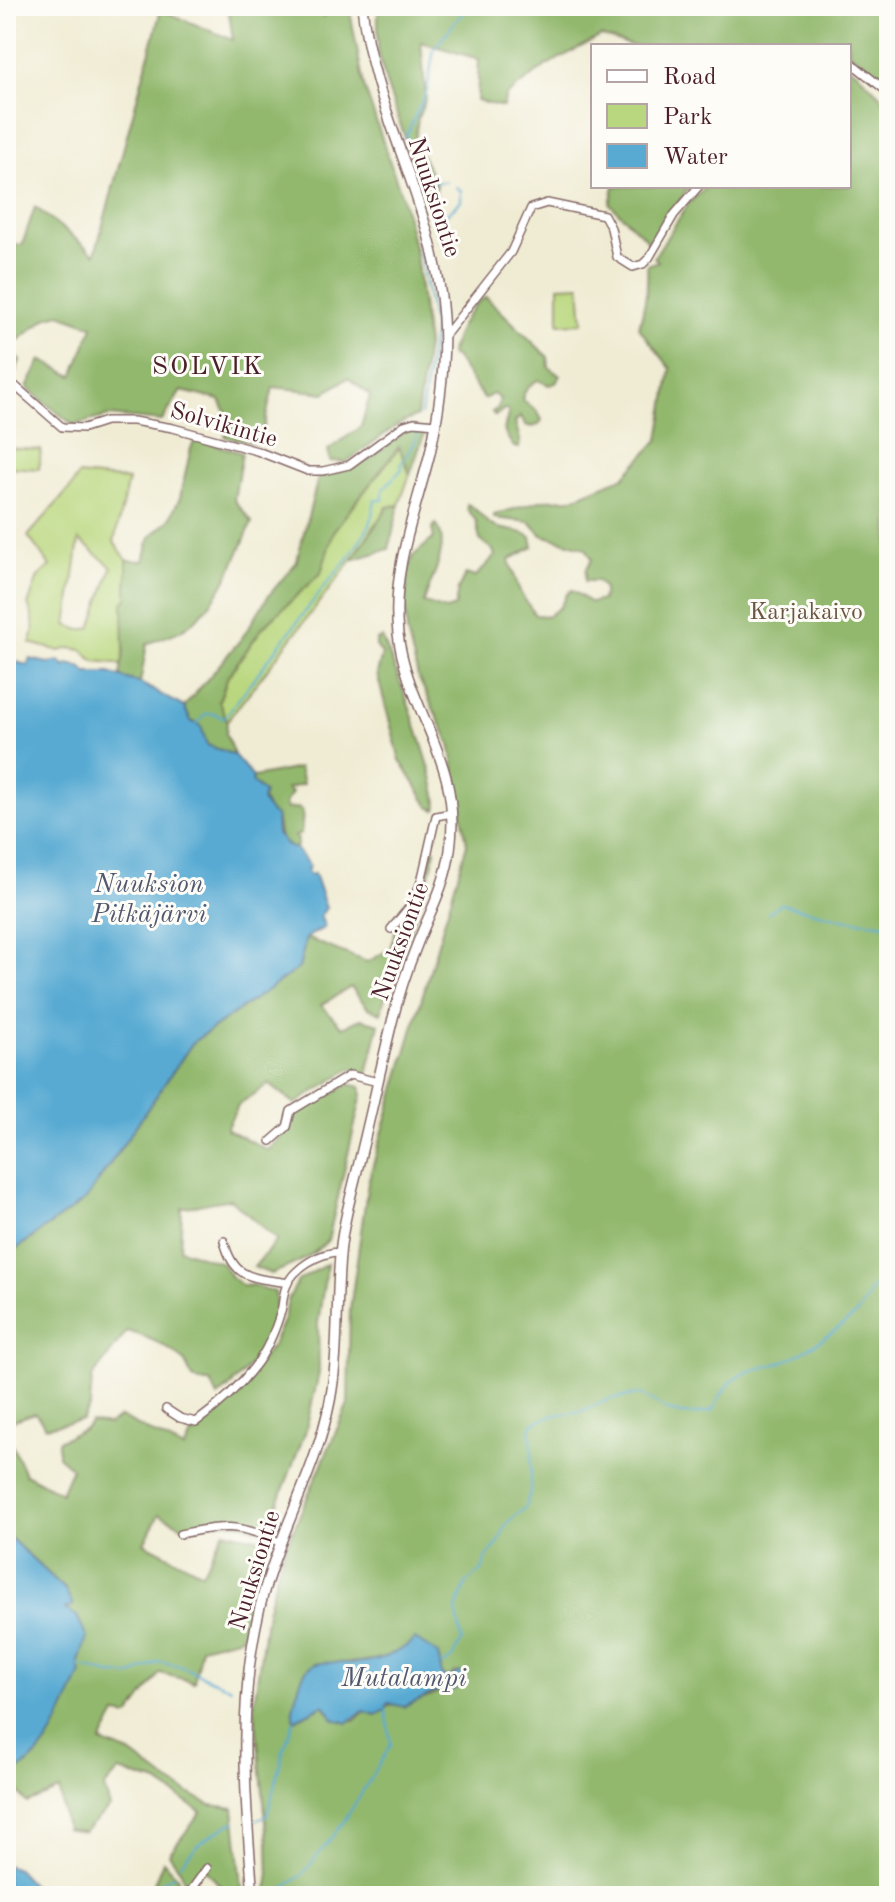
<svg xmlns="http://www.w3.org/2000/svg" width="895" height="1902" font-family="'Old Standard TT',serif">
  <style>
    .green { fill: #b9d77e; stroke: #827b54; stroke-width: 2; fill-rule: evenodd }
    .forest { fill: #92b86d; stroke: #6e6c4c; stroke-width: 2; fill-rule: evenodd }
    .water { fill: #58aad3; stroke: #51647f; stroke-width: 2 }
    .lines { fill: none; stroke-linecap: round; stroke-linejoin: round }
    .stream { stroke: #58aad3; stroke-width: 2 }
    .minor-casing { stroke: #846766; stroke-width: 10 }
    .tertiary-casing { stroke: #846766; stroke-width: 12 }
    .minor { stroke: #fff; stroke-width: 7 }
    .tertiary { stroke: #fff; stroke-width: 9 }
    .labels { text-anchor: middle; stroke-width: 6; stroke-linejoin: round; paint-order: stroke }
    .street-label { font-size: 24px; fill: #4a1f2b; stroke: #fdfcf7 }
    .park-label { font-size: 24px; fill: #6b5644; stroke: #fdfcf7 }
    .neighbourhood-label { font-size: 26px; letter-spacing: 2px; fill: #4a1f2b; stroke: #fdfcf7 }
    .water-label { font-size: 26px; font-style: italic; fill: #50576e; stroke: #fdfcf7 }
  </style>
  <rect width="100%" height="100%" fill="#fdfcf7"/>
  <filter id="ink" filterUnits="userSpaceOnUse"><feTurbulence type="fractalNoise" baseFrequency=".0125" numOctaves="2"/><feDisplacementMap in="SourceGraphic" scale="16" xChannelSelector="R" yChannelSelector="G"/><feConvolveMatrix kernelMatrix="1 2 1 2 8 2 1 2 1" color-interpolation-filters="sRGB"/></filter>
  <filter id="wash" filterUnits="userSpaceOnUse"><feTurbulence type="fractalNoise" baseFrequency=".006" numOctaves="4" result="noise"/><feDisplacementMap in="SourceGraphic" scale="32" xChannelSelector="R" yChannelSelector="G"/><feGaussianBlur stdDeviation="1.8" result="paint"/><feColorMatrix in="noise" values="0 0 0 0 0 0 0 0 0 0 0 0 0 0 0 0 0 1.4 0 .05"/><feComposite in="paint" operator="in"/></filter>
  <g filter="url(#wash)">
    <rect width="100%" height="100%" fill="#f0ecd4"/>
    <path class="green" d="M580,285L583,323L559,324V286Z
      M400,447L410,474L399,505L387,507L352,560L227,721L219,701L228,676L263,627L320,573L334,530Z
      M6,448L41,450L39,469L6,467Z
      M78,475L128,480L114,542L127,560V599L123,666L116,663L94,661L82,650L70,648L60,651L30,643C36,630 34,617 28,605L38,577L50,566L28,536L72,486ZM79,540L112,567L91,628L80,630L67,625Z"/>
    <path class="forest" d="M228,6H316L323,17L328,6H349L364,86L403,200L416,255L427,345L417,416L399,424L346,462L330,461L328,450L361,427L370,395L348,378L325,393L273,387L260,444L225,437L229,419L220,400L181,391L162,421L109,416L73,425L27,388L41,360L73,376L93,326L60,314L48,317L7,349L20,360L14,376L6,371V244L22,245L35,207L95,254L161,10L233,40Z
      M378,6H889V86L855,56L849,54V46H633L601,36L547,65L506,96L503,107L477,101L479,59L421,42L426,98L418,118L415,141L436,185L435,200L431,203L424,193L386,83L378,51Z
      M849,67L856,71L889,104V1896H265L269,1881L268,1842L254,1703L267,1611L281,1558L348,1404L350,1309L368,1182L467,844L450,743L418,677L407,632L405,605L407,575L413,556L434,538L432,529L436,524C452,546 430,579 424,603L446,610L455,607L458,589L466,574L475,577L495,556L493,550L480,540L476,521L467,509V504C480,510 482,520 493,526C506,532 517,528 531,537L533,547L509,560L520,592L535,615L548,616L560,607L567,594L572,590L591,603L602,600L604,588L597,581H585L586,570L592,559L586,548L542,535L530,522L494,518V515L543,500L571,499L624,477L659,439L671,369L639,328C644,307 649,287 647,265L658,261L654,257L689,203L707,186H849ZM423,1645L439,1659L442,1676L447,1678L456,1672C452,1677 448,1684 443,1688C424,1706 399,1692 376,1715L365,1711L354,1721L329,1713L324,1705L295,1720L315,1664C335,1662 354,1664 374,1660C391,1656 405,1646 423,1645Z
      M614,186H690L650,243L610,204Z
      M486,297L548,357L549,367L560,376L556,383L549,385L538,380C529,385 524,390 522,400L537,411L542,420L539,425L532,427L525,425L521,416L515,422L520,440L519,448L514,447C501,429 503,432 509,412L504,409L495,416L492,412L498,408L500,399L493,394L484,399L455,357L450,355C455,336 467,306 486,297Z
      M412,426L423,430L424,435L410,474L399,447L334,530L321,573L263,627L228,676L219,701L227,721L226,734L234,755L207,745L201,726L191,721L184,707L242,638L269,595L296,563L318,478L351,468L370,459Z
      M196,439L242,453L234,500L252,522C236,560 219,606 183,629C173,635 158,639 147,644L140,683L120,677L124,651L123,603L127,599V560L144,561L150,537L169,520L180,498L191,448Z
      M399,505L389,549L352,560L388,507Z
      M382,638C393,662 444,793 436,810L429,807L400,760L377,674L382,654L376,646V640Z
      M299,768L303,784L287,789L292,793L285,803L287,809L299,808L303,812L301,834L295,836L298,840L296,849C275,843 280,832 276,816L270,813L252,782L253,777Z
      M433,849L435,850C426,907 393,957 381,1013L368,1008L351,987L321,1005L342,1027L361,1019L379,1024L367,1074L350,1069L295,1104L269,1084L238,1105L226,1129L268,1150L291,1127L296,1114L349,1084L361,1087L362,1094L328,1240C313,1257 291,1266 271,1274L254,1267L277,1240L230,1199L182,1208L180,1249L222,1263L231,1277L243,1286L253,1285L275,1292C281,1335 249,1371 218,1397L211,1382C183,1383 195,1369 179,1356C163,1344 146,1336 127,1331L92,1378L90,1406L82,1420L46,1427L35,1413L6,1423V1265L12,1252L86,1199L193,1042L299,968L306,938L367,962L390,949L395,931L415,905Z
      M327,1264L318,1323L319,1373L305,1433L267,1532C234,1518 221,1520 188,1529L159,1514L144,1543L202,1573L224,1531L265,1540L241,1637L201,1647L194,1682L160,1673L129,1716L116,1714L101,1742L130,1753L169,1782L210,1805L234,1808L243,1896C225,1896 215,1880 204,1867L187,1892L181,1871L169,1854L201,1812L158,1783L119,1771L104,1788L110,1807L84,1832L66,1829L59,1790L27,1803L13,1786L6,1787V1776L15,1772L78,1665L64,1609L65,1589L6,1534V1431L25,1474L61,1493L72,1468L58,1456V1441L85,1429L91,1422L108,1425L120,1417L184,1449L194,1430L214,1418L272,1346L283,1321L289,1298L298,1281Z
      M163,1861L178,1878V1896H149Z"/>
    <path class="water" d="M6,659L27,665L30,659L48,663L60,661L65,667L68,664L81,667L87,673H109L140,683L184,707L191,721L201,726L207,745L234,755L253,777L252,782L264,793L262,801L270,812L276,816L277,834L287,846L296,849L310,866L307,870L309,875L314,874L326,908L320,916L325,927L306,938L299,968L193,1042L86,1199L12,1252L6,1265Z
      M6,1534L65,1589L73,1605L65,1609L77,1616L87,1637L78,1665L81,1673C63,1711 49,1760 6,1776Z
      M415,1639L438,1654L442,1676L447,1678L460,1672L465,1681L454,1690L442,1689L404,1707L388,1703L386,1710L376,1715L364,1711L347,1723L334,1719L324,1705L294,1720C291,1712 294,1705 296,1696C299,1687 301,1674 308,1668C319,1659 339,1664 351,1663C373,1663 399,1654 415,1639Z
      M6,1865L17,1869L42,1896H6Z"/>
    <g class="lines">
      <path class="stream" d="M446,182H431L406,136L427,91L434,49L468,6
        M439,241L445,238L449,228L444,216L461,201V191L456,187
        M421,415L434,329L419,249L423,248
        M197,724L205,714H214L224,718L323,588L348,559L370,525L375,500H383V489L402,469L401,464L415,442L419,429
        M768,913L781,904L848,920L889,924
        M78,1665L113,1675H132L159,1662L178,1665L231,1688
        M442,1665L453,1658L462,1640L456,1609L467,1582L482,1571L486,1558L498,1544L506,1524L526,1507L530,1491L532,1449L530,1430L532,1424L550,1416L582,1411L610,1399L641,1394C666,1411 682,1421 713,1410C738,1356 761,1378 802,1352C819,1341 838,1330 853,1317C870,1303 865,1285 889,1276
        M254,1821L267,1816L283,1751L294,1720
        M181,1864C195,1845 214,1831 236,1822
        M147,1896L148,1890L174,1875
        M273,1896L302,1875L343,1823L391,1745L386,1710"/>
    </g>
  </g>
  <g filter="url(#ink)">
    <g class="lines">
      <g class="minor-casing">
        <path id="minor" d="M849,61L889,93
          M444,337L511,252L531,208L547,203L604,215L611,228L617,257L633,267L643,264L649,258L674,215L699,186
          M6,378L62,427L84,428L106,421H133L173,428L257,451L308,471H323L349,465L404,425L414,422L436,424
          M391,929L412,904L421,882L436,816L452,813
          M271,1141L287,1127L291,1111L350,1075L378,1082
          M224,1241C234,1280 252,1277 288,1283
          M166,1409L180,1418L196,1422C217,1407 238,1388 254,1367C267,1351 275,1331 281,1311C283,1304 283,1294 286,1287C293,1268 320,1252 340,1252
          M180,1534C221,1525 239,1523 279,1542
          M187,1896L207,1868"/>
      </g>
      <g class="tertiary-casing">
        <path id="tertiary" d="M253,1896C245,1793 236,1696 263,1595C281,1529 317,1468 330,1401C340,1349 335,1297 341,1245C345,1213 355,1181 362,1150C372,1109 381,1067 391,1026C398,997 407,969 418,942C430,912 446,883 450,850C463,761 408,713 398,634C391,571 415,513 430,453C440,408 446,362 443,317C436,208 373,114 362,6"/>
      </g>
      <use href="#minor" class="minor"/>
      <use href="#tertiary" class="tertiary"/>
    </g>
  </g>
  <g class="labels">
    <g class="street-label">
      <text transform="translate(435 197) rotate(72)" y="8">Nuuksiontie</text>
      <text transform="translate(224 424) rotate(16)" y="8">Solvikintie</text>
      <text transform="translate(400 941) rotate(-70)" y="8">Nuuksiontie</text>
      <text transform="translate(254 1570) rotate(-73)" y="8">Nuuksiontie</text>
    </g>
    <g class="park-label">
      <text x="806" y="619">Karjakaivo</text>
    </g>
    <g class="neighbourhood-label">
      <text x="208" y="374">SOLVIK</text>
    </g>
    <g class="water-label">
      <text x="149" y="892">Nuuksion<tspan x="149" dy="30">Pitkäjärvi</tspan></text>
      <text x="404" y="1686">Mutalampi</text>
    </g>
  </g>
  <rect width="895" height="1902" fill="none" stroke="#fdfcf7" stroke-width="32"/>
  <rect x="591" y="44" width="260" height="144" fill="#fdfcf7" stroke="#b5a4a5" stroke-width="2"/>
  <rect x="607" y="70" width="40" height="12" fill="#ffffff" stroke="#b5a4a5" stroke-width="2"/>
  <text x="663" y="84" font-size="24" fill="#4a1f2b">Road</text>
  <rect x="607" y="104" width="40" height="24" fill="#b9d77e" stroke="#b5a4a5" stroke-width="2"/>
  <text x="663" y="124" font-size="24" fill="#4a1f2b">Park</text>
  <rect x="607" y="144" width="40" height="24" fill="#58aad3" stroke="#b5a4a5" stroke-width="2"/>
  <text x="663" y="164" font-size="24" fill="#4a1f2b">Water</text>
</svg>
